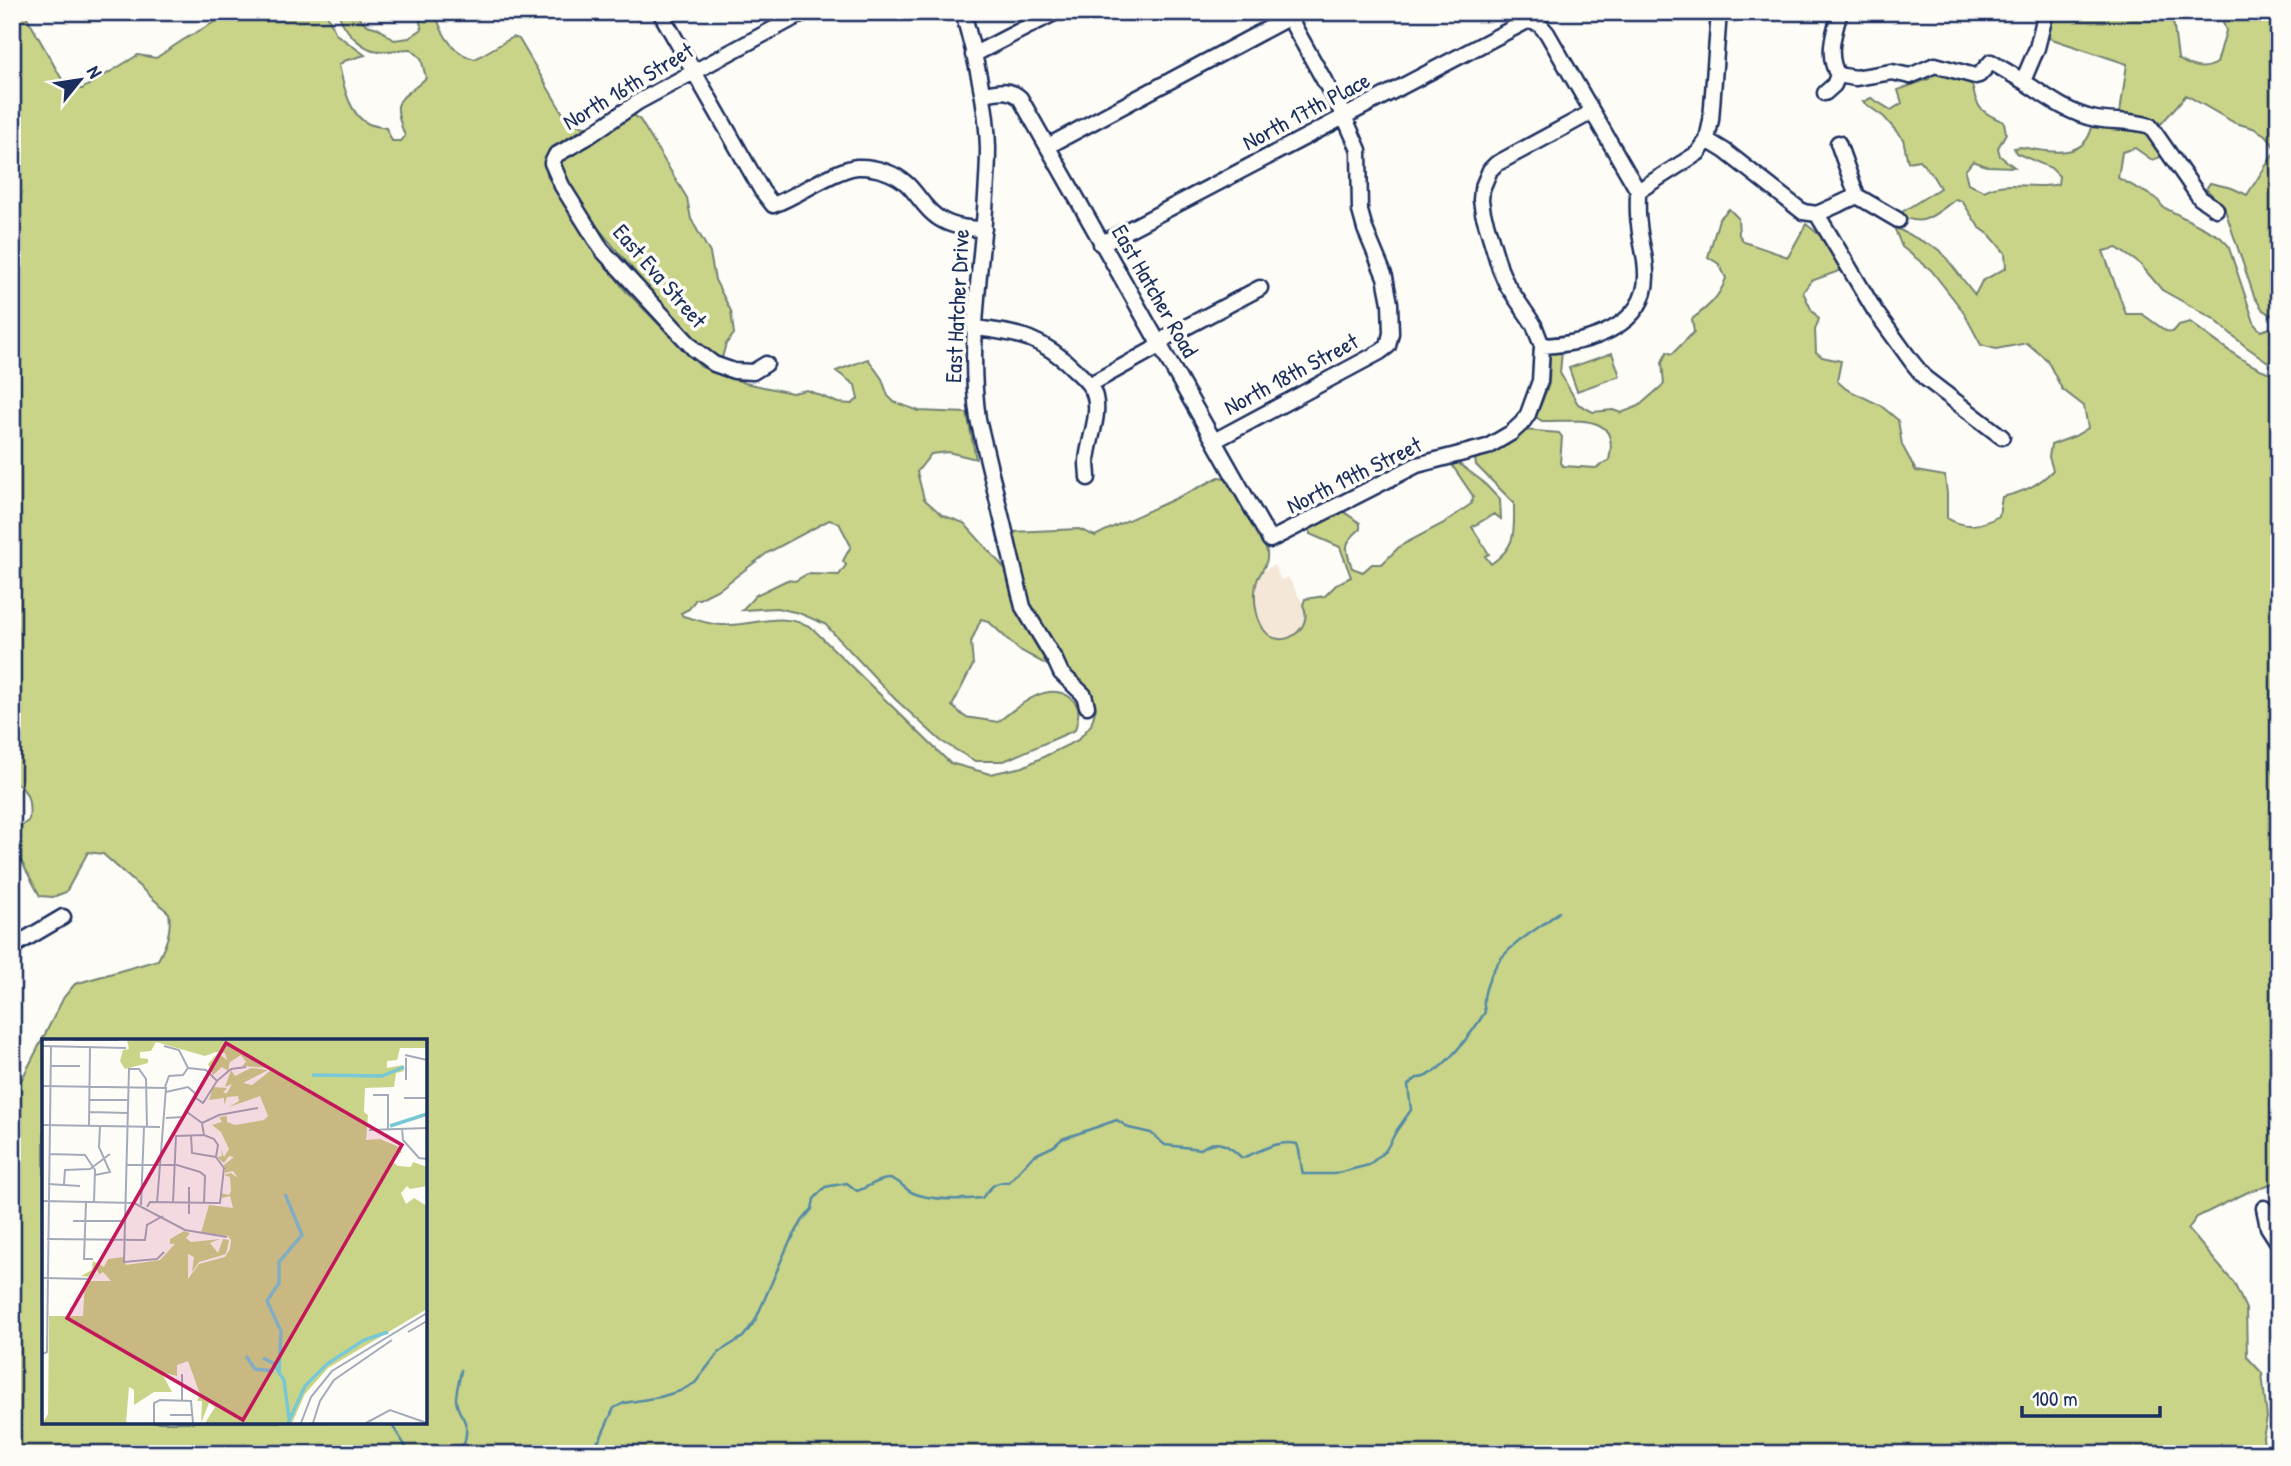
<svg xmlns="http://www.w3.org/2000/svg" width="2291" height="1466" font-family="'Patrick Hand',sans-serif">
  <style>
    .built { fill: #f4e7d8 }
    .green { fill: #cad488; stroke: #728273; stroke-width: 2; fill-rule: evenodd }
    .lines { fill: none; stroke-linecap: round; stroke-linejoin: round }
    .stream { stroke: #538aa5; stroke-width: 2.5 }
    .minor-casing { stroke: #1b2f5e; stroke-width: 19 }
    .minor { stroke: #fdfcf7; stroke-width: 14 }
    .labels { text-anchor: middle; stroke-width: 7; stroke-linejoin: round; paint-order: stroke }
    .street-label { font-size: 23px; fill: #1b2f5e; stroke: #fdfcf7 }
    .inset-river { fill: none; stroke: #78c7d5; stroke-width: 3.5 }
    .inset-road { fill: none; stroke: #a3aaba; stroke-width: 2 }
    .view { fill: #c2185b; fill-opacity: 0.15; stroke: #c2185b; stroke-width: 3.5 }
    .inset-edge { fill: none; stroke: #1b2f5e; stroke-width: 3.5 }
  </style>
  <rect width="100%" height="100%" fill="#fdfcf7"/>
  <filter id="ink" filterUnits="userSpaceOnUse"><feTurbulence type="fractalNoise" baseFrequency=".0143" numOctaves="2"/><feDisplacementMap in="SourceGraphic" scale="14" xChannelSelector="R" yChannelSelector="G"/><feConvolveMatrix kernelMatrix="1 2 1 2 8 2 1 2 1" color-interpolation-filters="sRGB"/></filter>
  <g filter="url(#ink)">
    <path class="built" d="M1274,565L1281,580L1288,577L1320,633L1275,657L1234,585Z"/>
    <path class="green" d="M12,12H24L64,83L72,89H82L138,55L156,58L183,40L232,12H326L336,34L365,55L344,61L339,65C343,83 349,116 369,124C374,126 381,127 386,128L392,141H401L405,136C390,96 399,103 426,78L421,58L411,49C400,49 380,54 370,49C356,43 344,29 339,15L354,13L367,25L378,28L394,40L409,38L422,29L417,12H435C441,33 453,54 475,59L513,37L519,39L568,122L586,127L549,149L547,176L584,234L624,289L701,367L745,383L792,393L807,390L838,403L852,404L858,399L855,385L836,371L868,359L882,379L888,396L894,402L919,411L967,413L976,459L948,452L931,454L917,472L924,499L942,515L964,523L1008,572L1047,656V665L1018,649L988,621L981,619L971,642L973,665L952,706L965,717L998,722C1016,708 1048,678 1072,699C1082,708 1078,718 1075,730L1004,761H975L941,741L895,699L825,624L799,613L777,608L742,610L756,595L787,580L795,581L807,574L839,575L846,565L843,561L851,546L839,523L829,520L767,553L721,588L699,599H696L689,609L681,613L683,616C695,619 710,625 722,625C755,626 778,611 811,627L950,763L990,774L1023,767L1078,740L1091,725L1096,708L1082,681L1062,664L1043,631L1020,585L1013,532L1079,529L1095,536C1136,515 1179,499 1219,477L1225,478C1235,495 1245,513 1255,530C1259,535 1264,542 1266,548C1270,561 1263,568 1258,578C1252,593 1255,617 1264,630C1281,653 1315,628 1303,605L1305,599L1325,596L1337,584L1351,577L1340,547L1310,534V528L1341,510L1360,523V529C1343,544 1345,547 1352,568L1363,572L1372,564H1382L1400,546L1444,523L1471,504L1473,496L1452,465L1458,463L1482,481L1500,500L1501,519L1494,514L1472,527L1489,554L1485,556L1491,564C1517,546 1514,533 1514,503L1476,465L1475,459L1504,447L1523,430L1559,433L1562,437L1560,463L1563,466L1596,468L1609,460C1621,411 1574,422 1542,421L1536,417L1549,384L1550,354L1556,350L1562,351L1560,373L1578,404L1593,412L1613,410L1621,413L1639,406L1664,384L1662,362L1667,352L1672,354L1694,332L1692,319C1707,308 1720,297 1726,278L1719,264L1708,257L1719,219L1729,209L1738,218L1739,235L1744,242L1788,257L1806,224L1827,241L1842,270L1811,281L1803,292L1811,309L1819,319L1815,330L1816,352L1822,357L1841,361L1837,381L1846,389L1880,405L1898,420L1902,445L1916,471L1945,476L1947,494V518C1965,529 1981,526 1999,516L2002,497C2023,492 2038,486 2053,470L2049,457L2051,445L2075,436L2088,428L2084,406L2062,389L2047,360L2027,343L1996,349L1981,345L1963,311L1931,270L1902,247L1894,227L1940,250L1975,295L1982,281L2006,268L2005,253L1990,235L1979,227L1962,201L1956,199C1936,213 1923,230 1899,214L1940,188L1931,173L1919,160L1908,162L1903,139L1884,117L1863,102L1871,98L1891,110L1902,103L1898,90L1929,79L1937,69L1971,80C1976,107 1979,112 2004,122L2006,133L1998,148L2000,156L2014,167L1986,166L1973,161L1965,171L1968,184L1984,191C2009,178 2031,191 2058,184L2059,176L2051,168L2016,153L2014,148L2020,147C2046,151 2084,162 2092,127L2099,122L2143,126L2167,155L2152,160L2135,148L2122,152L2118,178L2156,198L2163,207L2219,236L2228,245L2255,325L2261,331L2270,328L2273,331L2278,359L2268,362L2245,346L2214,319L2162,290L2140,264L2117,248L2103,251L2126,314H2142L2166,331L2173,332L2179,325L2190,322C2209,336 2257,375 2279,374V1181L2248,1192L2197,1217L2188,1229L2234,1283L2246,1309L2247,1357L2262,1373L2267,1418L2263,1437L2265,1454H2226L2221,1444L2200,1454H12V1089L22,1079L64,997L75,984L158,960C166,945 172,930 169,913L103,854L88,852L66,892L53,897L40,896L12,844V834L29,820C31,803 29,789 12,781ZM44,1041H425V1422H44Z
      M2052,12H2172L2178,59C2190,67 2204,71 2217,63L2226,31L2220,12H2279V321L2275,317L2263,310L2254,296L2224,207L2206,189L2210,183L2232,188L2247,195L2276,150L2267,136L2253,128L2235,123L2186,95L2161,124L2145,117L2120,113L2127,64L2046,37Z
      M634,115L640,120L687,198L691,219L710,253L715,280L731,311L734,334L726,344L721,361L691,339L598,228L569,188L557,161Z
      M1612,353L1620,376L1577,391L1569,368Z"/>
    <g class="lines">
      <path class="stream" d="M2271,1215L2279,1223
        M390,1422L408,1450L414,1454
        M446,1454L464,1444C472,1416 457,1419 456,1399C456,1390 460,1379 461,1370
        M585,1454L600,1439L614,1408L624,1403L660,1397L680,1391L695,1383L719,1352L743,1337L755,1321L788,1245L803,1220L812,1209L814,1199L825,1187L847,1183L857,1191C866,1188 879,1179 888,1179C899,1179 902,1187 911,1192C931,1201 960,1200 982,1198C991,1187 994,1181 1009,1182L1033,1156L1054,1146L1062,1139L1117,1120L1129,1128L1151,1133L1165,1145L1201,1149C1217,1137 1230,1146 1242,1158C1260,1152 1277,1139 1297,1144C1301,1154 1300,1163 1303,1174H1334L1369,1165L1386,1150L1397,1130L1411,1110L1408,1085L1417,1078C1439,1079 1474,1030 1485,1012C1482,1000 1485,991 1489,980C1501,946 1533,934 1559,912"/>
      <g class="minor-casing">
        <path id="minor" d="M660,12L762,191L773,205C798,196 833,170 857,167C874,166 896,173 908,185C918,195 925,209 937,217C951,227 967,229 984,229
          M963,12C975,57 987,101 988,148C988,239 965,328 978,419L1023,607L1055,660L1061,673L1084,695L1087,706
          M1840,12C1834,32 1826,56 1838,75L1855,78L1892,72L1910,76L1935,65L1975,76L1979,75L1991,62L2023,81
          M2046,12L2037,48L2023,81C2044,95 2069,114 2096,119C2114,122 2132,120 2150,126L2200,198L2216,209
          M973,55L1056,12
          M1825,93L1834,85L1838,75
          M984,94C998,91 1009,88 1020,98L1270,540L1417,465L1487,447L1511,433L1522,423L1528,414L1540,381L1542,346L1534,325L1507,285L1500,269L1483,213L1481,200L1482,189L1490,170L1496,164L1592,112
          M1707,140L1725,151L1803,212L1817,214L1875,311L1912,362L1925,378L2002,437
          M1838,143L1857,196L1898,220
          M1048,146L1299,12
          M1638,191L1698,153L1707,140L1711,120L1719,12
          M1817,214L1857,196
          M1101,244L1527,21L1538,23L1547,33L1638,191
          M975,328C1020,333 1043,338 1076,371C1084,378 1093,387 1095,397C1100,418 1088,441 1087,462C1087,467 1088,473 1088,478
          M1542,346C1586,344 1648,328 1646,273C1646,256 1640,240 1639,224C1637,213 1638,202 1638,191
          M766,364L753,372L734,371L714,364L694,349L602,250L562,186L552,163L556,155L586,138L638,102L805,12
          M1089,385L1152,350L1167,337L1260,288
          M1214,441L1380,352L1388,346L1391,333L1390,303L1385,277L1365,229L1360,211L1359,150L1344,116L1286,12
          M12,947L63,917
          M2264,1208L2268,1227L2279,1244"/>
      </g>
      <use href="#minor" class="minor"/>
    </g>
  </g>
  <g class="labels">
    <g class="street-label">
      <text transform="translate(628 86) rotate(-31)" y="8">North 16th Street</text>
      <text transform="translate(1306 111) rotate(-28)" y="8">North 17th Place</text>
      <text transform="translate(660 276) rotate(49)" y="8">East Eva Street</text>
      <text transform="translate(1155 291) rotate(60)" y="8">East Hatcher Road</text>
      <text transform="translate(957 306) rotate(-87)" y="8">East Hatcher Drive</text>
      <text transform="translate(1291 374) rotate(-28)" y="8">North 18th Street</text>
      <text transform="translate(1354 475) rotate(-26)" y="8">North 19th Street</text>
    </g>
  </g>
  <g transform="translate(42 1039)">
    <rect width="385" height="385" fill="#fdfcf7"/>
    <path d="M85,1H385V9H358L355,21L345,22V29L361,26L362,32L354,34L352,48L323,49L322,73L326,76L324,101L338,100L357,108L360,114L353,113L352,124L356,127L369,128L371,123L385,128V147L368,150L365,147L359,154L364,165L372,159L385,167V270L286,329L263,355L250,384H163L173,368L167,364L159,384L160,362H155L158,355L146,322L135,326V337L119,333L130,353H112L92,366V351L87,348L84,384H1L6,375L7,277H41L43,242H69L61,233L50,240L57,235L55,230L49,238L39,237L50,231L51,222L62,228L66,220L81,218L84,226L118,221L133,205H128V200L142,192L148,194L144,199L149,203L178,200L168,204L176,214L181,200L187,201L184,215L157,223L150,233L152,218L146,215V240L157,225L183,218L188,210L189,201L186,197L159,194L167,166L191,169L188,157L180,159L179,154L187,156L189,152L188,138L182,136L189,134L196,139L191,132L183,134L182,126L192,118L187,117L182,124L175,118L180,117L179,110L182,118L187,110L179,93L170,86L180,83L177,78L185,77V83L193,86L222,81L226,77L218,57L187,68L197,62L196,57L185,58L182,66V59L167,61L171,48L185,49L181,54H185L190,45L183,48L189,31L193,37L209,29L226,31L201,44L210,46L228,32L227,29L200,27L204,23L199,16L188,23L186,32L180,28L171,36L166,25L176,14L185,21L183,14L174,13L163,17L114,3L109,12L98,13V19L106,20V24L83,30L78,22L81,11L87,10Z" fill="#cad488"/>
    <path class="inset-river" d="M270,36L340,37L362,28M348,87L385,75M204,317L213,330L232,332M221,319L231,324L242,341L247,379M237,335L239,292L225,262L237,244V223L260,196L243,155M246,384L263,347L285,325L322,301L346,293"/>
    <path class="inset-road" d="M31,1H77M0,7L84,9M122,7L137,11L146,29M363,16L385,21M364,19V41M9,27H38M146,29L164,31L175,42L189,30L204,28M0,47L124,49L115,164M123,48L127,37L141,36L146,29M331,56H346V90M154,59L161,64L175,42M362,59H385M47,61H86M47,73L86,74M145,73L160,84L162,96M124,79L141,78L155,56L146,48L124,53M160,84L177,76L216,69M0,86L118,88M47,87L48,7M105,88L104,40L97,30H87L82,223L115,220L122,213M360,89L361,101L377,119L385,120M327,91L385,89M149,96L150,114L174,118M7,115L43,116L53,131L52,163M84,126H135L158,133L163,137L162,164M53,136L68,133L57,108L58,87M6,145L38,147M22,145L23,131L48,130L68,115M0,162L92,164L143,191L185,198M44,163L42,220H51M131,164L134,97L162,96L172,100L176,106L174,118M99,166L102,88M105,168L108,163L178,164L182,129L174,118M147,175V148M31,182H82M5,200L103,201L105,186L121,177M2,239L48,240M366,293L385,282M0,315L5,313L9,7M140,335V361M128,376H151M112,384V364L118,361L149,362L151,384M259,384L269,358L290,332L385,274M271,384L278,362L292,341L350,301M324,384L348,371L385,384"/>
    <path class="view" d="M184,4L360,106L201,381L25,279Z"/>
    <rect width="385" height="385" class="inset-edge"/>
  </g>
  <rect width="2291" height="1466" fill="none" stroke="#fdfcf7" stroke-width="42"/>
  <rect x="21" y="21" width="2249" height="1424" fill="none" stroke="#1b2f5e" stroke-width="2.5" filter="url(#ink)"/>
  <g transform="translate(80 80) rotate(60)" stroke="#fdfcf7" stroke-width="5" paint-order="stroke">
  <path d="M0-5L12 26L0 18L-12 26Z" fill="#1b2f5e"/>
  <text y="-10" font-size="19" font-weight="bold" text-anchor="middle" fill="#1b2f5e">N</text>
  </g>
  <path d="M2022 1406v10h138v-10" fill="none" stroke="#1b2f5e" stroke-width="3.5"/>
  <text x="2032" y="1406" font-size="21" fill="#1b2f5e" stroke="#fdfcf7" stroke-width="5" paint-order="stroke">100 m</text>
</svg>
